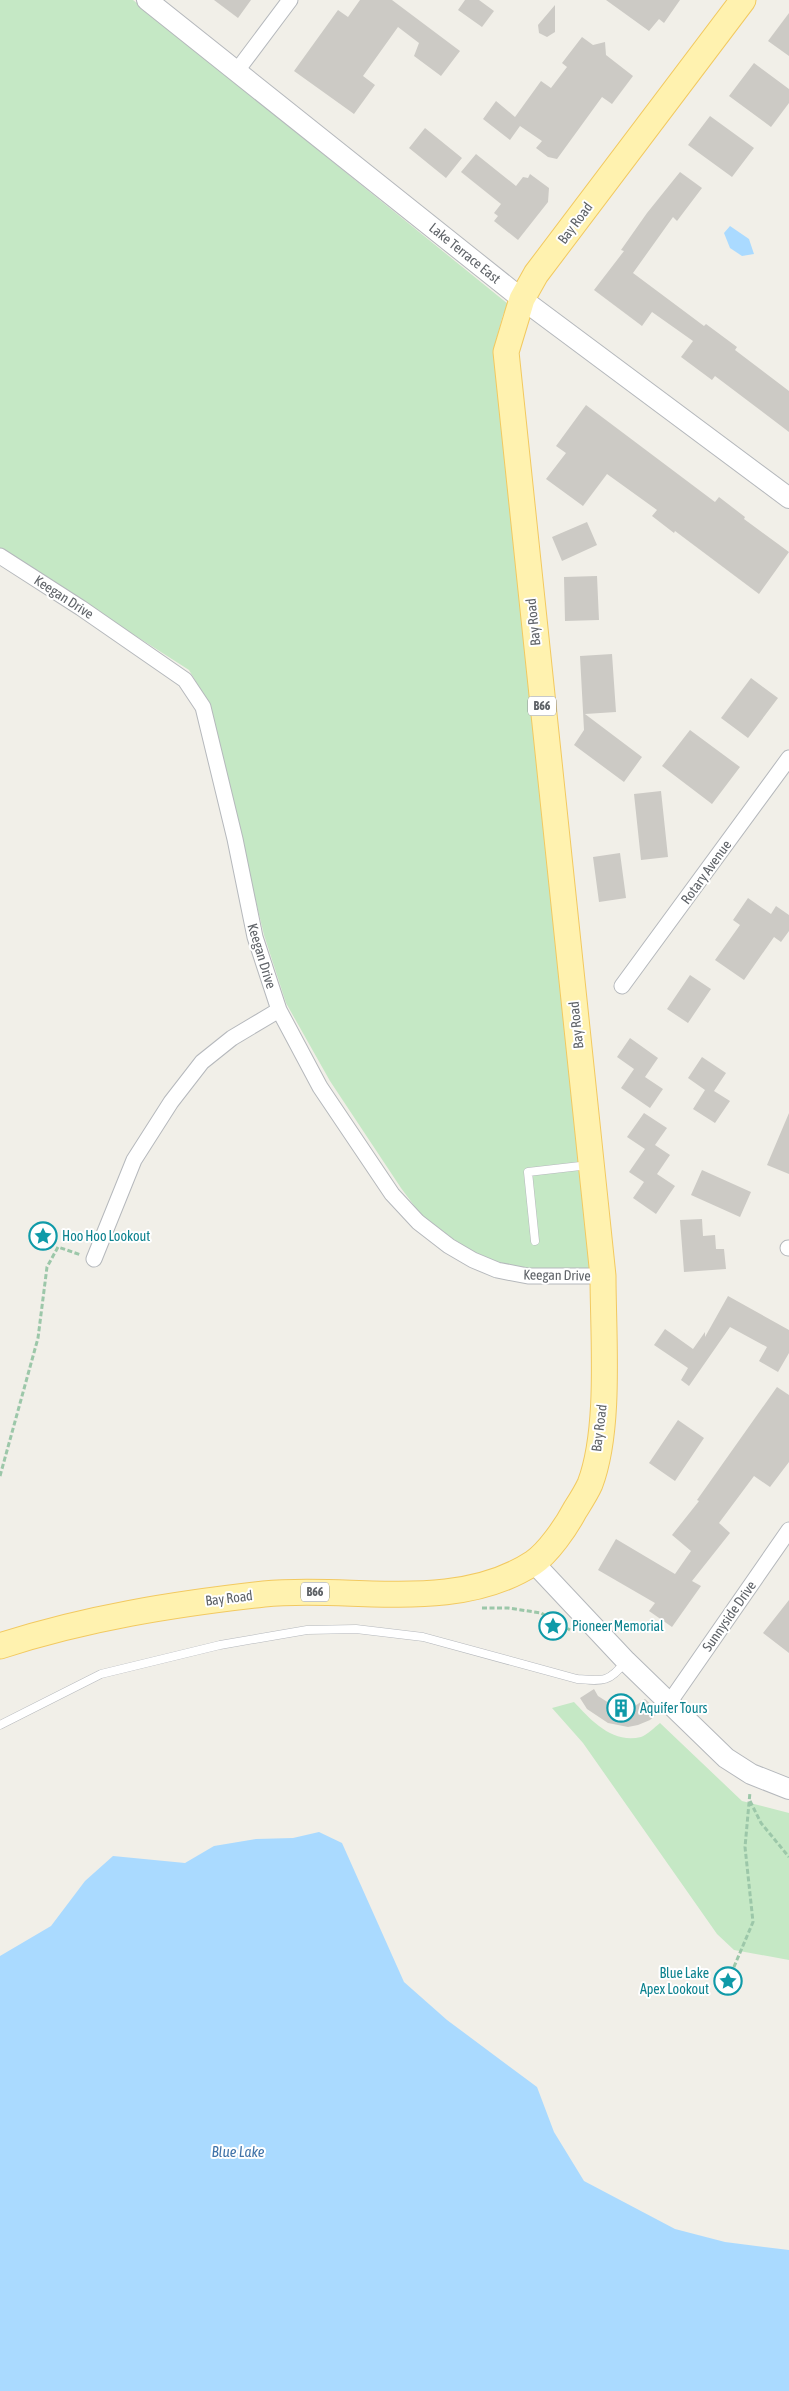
<svg xmlns="http://www.w3.org/2000/svg" width="789" height="2391" font-family="'Asap Condensed',sans-serif">
  <style>
    .green { fill: #c5e8c5 }
    .water { fill: #aadaff }
    .building { fill: #cccac5 }
    .lines { fill: none; stroke-linecap: round; stroke-linejoin: round }
    .service-casing { stroke: #b5b8bc; stroke-width: 9 }
    .minor-casing { stroke: #b5b8bc; stroke-width: 17 }
    .tertiary-casing { stroke: #b5b8bc; stroke-width: 22 }
    .primary-casing { stroke: #f2c960; stroke-width: 27 }
    .path { stroke: #9cc7a9; stroke-width: 3; stroke-dasharray: 5 2.5; stroke-linecap: butt }
    .service { stroke: #fff; stroke-width: 8 }
    .minor { stroke: #fff; stroke-width: 15 }
    .tertiary { stroke: #fff; stroke-width: 20 }
    .primary { stroke: #fff2af; stroke-width: 25 }
    .labels { text-anchor: middle; stroke-width: 4; stroke-linejoin: round; paint-order: stroke }
    .shield { fill: #fff; stroke: #8f9295; stroke-width: 1 }
    .shield-label { font-size: 12px; font-weight: bold; fill: #5f6368 }
    .street-label { font-size: 14px; fill: #5f6368; stroke: #fff }
    .culture-label { font-size: 14px; fill: #0d838f; stroke: #fff; text-anchor: start }
    .water-label { font-size: 15px; font-style: italic; fill: #4174aa; stroke: #fff }
  </style>
  <rect width="100%" height="100%" fill="#f1efe8"/>
  <path class="green" d="M0,0H133L508,304L503,315L493,351L591,1268L530,1270L483,1258L453,1239L421,1215L401,1188L330,1081L286,1003L264,935L208,702L189,670L0,549Z
    M574,1702C591,1720 612,1744 641,1737C647,1735 655,1727 660,1723L742,1801L789,1813V1960L734,1950L717,1934L583,1743L552,1708Z"/>
  <path class="water" d="M730,226L749,239L754,254L742,256L730,248L724,233Z
    M319,1832L342,1843L404,1982L447,2020L537,2087L554,2132L584,2181L675,2229L725,2242L789,2250V2391H0V1956L51,1926L85,1881L113,1856L185,1863L214,1846L256,1839L293,1838Z"/>
  <path class="building" d="M214,0H251L238,18Z
    M360,0H392L460,51L441,76L414,56L419,43L398,27L363,76L375,85L354,114L294,71L338,10L348,17Z
    M465,0H479L494,11L482,27L458,10Z
    M606,0H680L664,23L659,19L649,31Z
    M555,5V32L547,37L539,33L538,25Z
    M789,13V56L768,41Z
    M582,37L593,45L605,42L606,55L633,76L612,104L602,97L557,159L548,157L536,148L542,141L520,126L510,140L483,119L496,101L515,117L541,81L551,88L567,67L562,63Z
    M754,63L789,89V103L771,127L729,96Z
    M710,116L754,148L732,177L688,145Z
    M425,128L462,158L446,178L409,148Z
    M476,154L516,186L523,177L528,178L530,174L549,188L548,202L518,240L494,221L498,216L494,213L501,204L461,172Z
    M680,172L702,188L677,221L673,217L633,273L704,326L706,324L737,347L735,350L789,391V432L715,376L712,380L681,357L693,341L652,312L642,326L594,290L624,251L621,250L647,213Z
    M586,405L715,502L719,497L745,517L744,519L789,552L759,594L675,531L674,533L652,516L657,510L607,474L583,506L546,479L566,453L556,446Z
    M587,522L597,545L562,561L552,537Z
    M597,576L599,620L565,621L564,577Z
    M612,654L616,712L585,714L642,757L624,782L574,745L584,730L580,656Z
    M751,678L778,698L748,738L721,718Z
    M690,730L740,767L712,804L662,766Z
    M661,791L668,857L641,860L634,794Z
    M620,853L626,898L599,902L593,857Z
    M748,898L771,914L776,906L789,915V931L781,942L774,937L744,980L715,960L740,925L733,920Z
    M690,975L711,989L688,1023L667,1009Z
    M630,1038L658,1058L645,1077L663,1089L650,1108L621,1088L634,1069L617,1057Z
    M702,1057L726,1073L714,1091L730,1101L715,1123L693,1109L705,1090L688,1078Z
    M644,1113L667,1128L655,1145L670,1155L657,1174L675,1186L656,1214L633,1198L644,1182L629,1172L645,1149L627,1137Z
    M789,1113V1174L767,1165Z
    M702,1170L751,1192L740,1217L691,1195Z
    M702,1219L703,1236L715,1235L716,1249H724L726,1269L684,1272L680,1220Z
    M728,1296L789,1330V1353L778,1372L759,1361L767,1347L730,1327L689,1386L681,1380L688,1368L654,1345L665,1329L693,1349L705,1332V1337Z
    M777,1387L789,1395V1462L770,1487L754,1476L719,1523L730,1533L692,1581L701,1586L672,1627L649,1611L655,1603L598,1570L616,1539L675,1574L691,1551L672,1535L699,1501L697,1500Z
    M678,1420L704,1438L675,1481L649,1463Z
    M789,1600V1653L763,1633Z
    M594,1689L598,1696L609,1703L623,1707L635,1706L645,1699L659,1712L650,1720L638,1725L628,1727L608,1723L587,1709L580,1698Z"/>
  <g class="lines">
    <g class="service-casing">
      <path id="service" d="M535,1241L528,1172L589,1165
        M0,1725L101,1674L220,1645L307,1630L356,1629L423,1637L577,1679C602,1681 609,1683 625,1662"/>
    </g>
    <g class="minor-casing">
      <path id="minor" d="M236,72L290,0
        M0,556L81,608L185,680L203,707L235,839L255,937L279,1010L320,1087L392,1194L418,1222L449,1246L473,1260L497,1270L528,1276H603
        M622,986L789,758
        M788,1248H789
        M94,1259L134,1160L171,1102L202,1062L232,1038L279,1010
        M669,1703L789,1530"/>
    </g>
    <g class="tertiary-casing">
      <path id="tertiary" d="M147,0L522,299L789,498
        M534,1563L626,1661L726,1758L751,1774L789,1789"/>
    </g>
    <g class="primary-casing">
      <path id="primary" d="M0,1646C86,1618 174,1604 264,1594C350,1585 455,1614 533,1563C548,1553 566,1527 575,1510C580,1502 586,1493 590,1484C611,1429 603,1335 603,1276L506,352L522,299L536,274L743,0"/>
    </g>
    <path class="path" d="M0,1476L38,1338L47,1267L58,1247L81,1255
      M482,1608H508L541,1613L570,1630
      M750,1801L761,1823L789,1857
      M728,1981L753,1922L745,1847L750,1792"/>
    <use href="#service" class="service"/>
    <use href="#minor" class="minor"/>
    <use href="#tertiary" class="tertiary"/>
    <use href="#primary" class="primary"/>
  </g>
  <defs>
    <g id="sight-ring" transform="scale(1.4375)"><circle r="9.5" fill="#fff" stroke="#0f9aa8" stroke-width="1.5"/><path d="M0-6L1.8-2.2L6-1.7L2.9 1.2L3.7 5.4L0 3.3L-3.7 5.4L-2.9 1.2L-6-1.7L-1.8-2.2Z" fill="#0f9aa8"/></g>
    <g id="building-ring" transform="scale(1.4375)"><circle r="9.5" fill="#fff" stroke="#0f9aa8" stroke-width="1.5"/><path d="M-4-6H4V6H1V3H-1V6H-4ZM-2.5-4.3h1.7v1.8h-1.7ZM.8-4.3h1.7v1.8H.8ZM-2.5-1h1.7V.8h-1.7ZM.8-1h1.7V.8H.8Z" fill="#0f9aa8"/></g>
  </defs>
  <g fill-rule="evenodd">
    <use href="#sight-ring" x="43" y="1236"/>
    <use href="#sight-ring" x="553" y="1626"/>
    <use href="#building-ring" x="621" y="1708"/>
    <use href="#sight-ring" x="728" y="1981"/>
  </g>
  <g class="labels">
    <g class="shield">
      <rect x="528" y="696.5" width="28" height="19" rx="4"/>
      <rect x="301" y="1582.5" width="28" height="19" rx="4"/>
    </g>
    <g class="shield-label">
      <text x="542" y="710">B66</text>
      <text x="315" y="1596">B66</text>
    </g>
    <g class="street-label">
      <text transform="translate(575 223) rotate(-53)" y="5">Bay Road</text>
      <text transform="translate(465 253) rotate(39)" y="5">Lake Terrace East</text>
      <text transform="translate(64 597) rotate(33)" y="5">Keegan Drive</text>
      <text transform="translate(533 622) rotate(-96)" y="5">Bay Road</text>
      <text transform="translate(706 872) rotate(-54)" y="5">Rotary Avenue</text>
      <text transform="translate(262 956) rotate(73)" y="5">Keegan Drive</text>
      <text transform="translate(576 1025) rotate(-96)" y="5">Bay Road</text>
      <text transform="translate(557 1275) rotate(1)" y="5">Keegan Drive</text>
      <text transform="translate(599 1428) rotate(-83)" y="5">Bay Road</text>
      <text transform="translate(229 1598) rotate(-7)" y="5">Bay Road</text>
      <text transform="translate(729 1616) rotate(-55)" y="5">Sunnyside Drive</text>
    </g>
    <g class="culture-label">
      <text x="62" y="1241">Hoo Hoo Lookout</text>
      <text x="572" y="1631">Pioneer Memorial</text>
      <text x="640" y="1713">Aquifer Tours</text>
      <text x="709" y="1978" text-anchor="end">Blue Lake<tspan x="709" dy="16">Apex Lookout</tspan></text>
    </g>
    <g class="water-label">
      <text x="238" y="2157">Blue Lake</text>
    </g>
  </g>
</svg>
